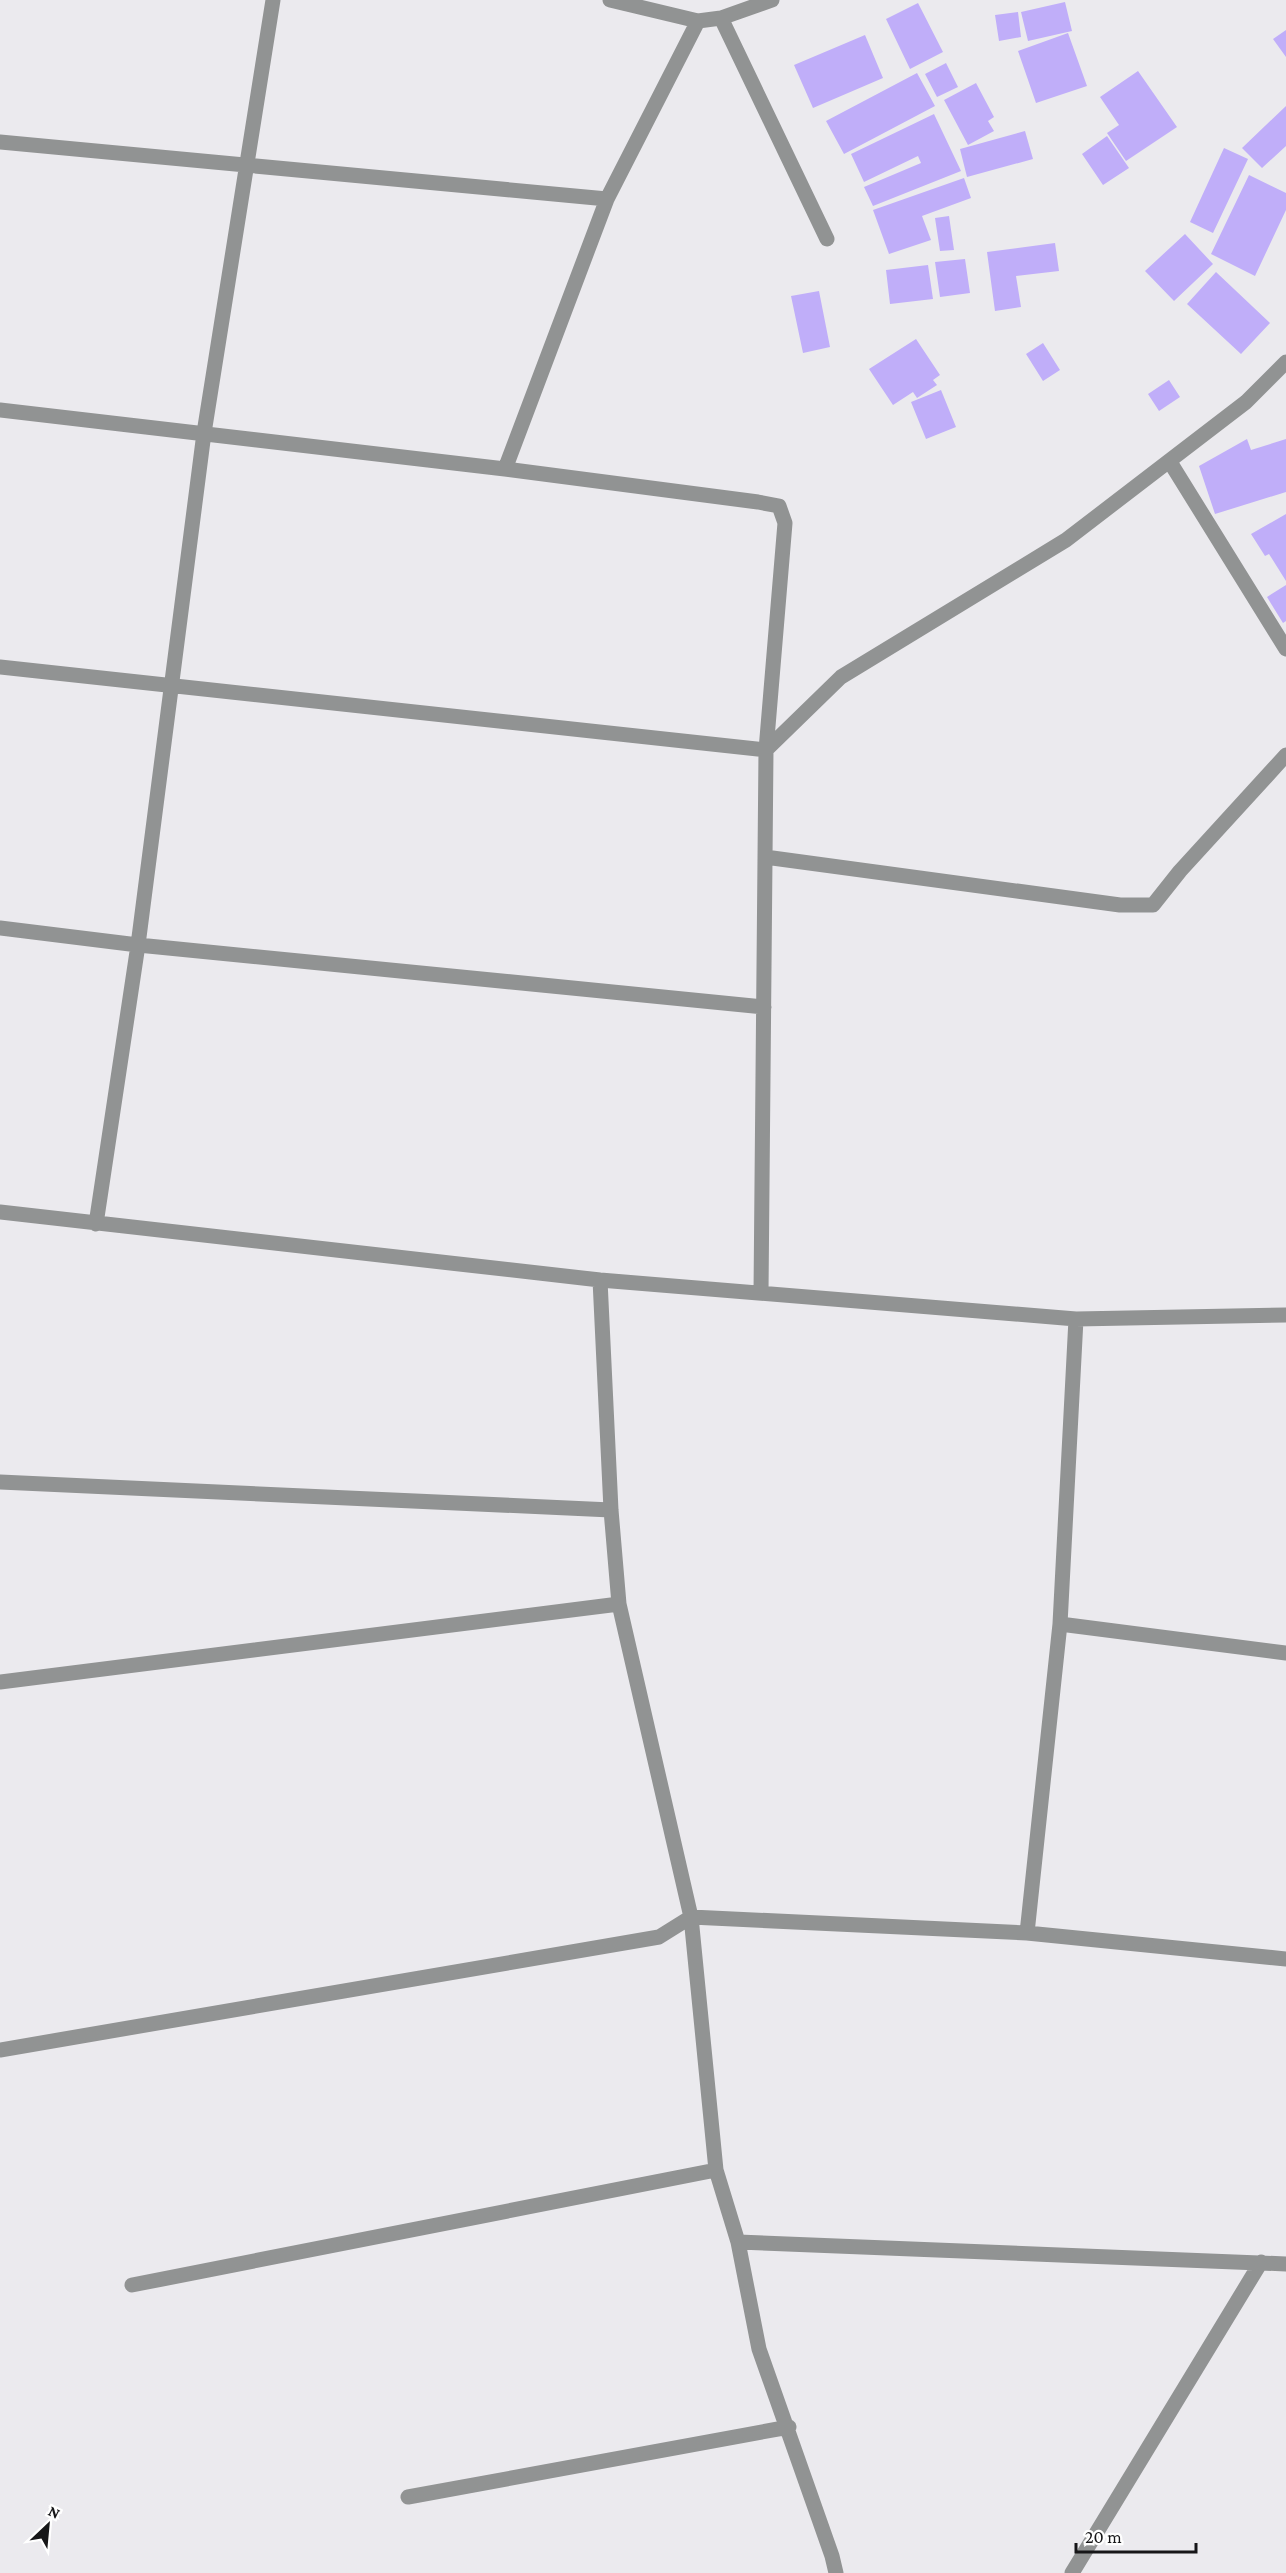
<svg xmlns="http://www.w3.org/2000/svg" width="1286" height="2573" font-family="'Crimson Pro',serif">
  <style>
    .building { fill: #c0aef9 }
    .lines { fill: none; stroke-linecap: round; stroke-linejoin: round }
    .street { stroke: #919393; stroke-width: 15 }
  </style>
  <rect width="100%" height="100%" fill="#ebeaee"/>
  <path class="building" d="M1065,2L1072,31L1028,41L1021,12Z
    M918,3L943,52L910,69L886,19Z
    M1018,12L1021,37L999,41L995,15Z
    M1286,30V57L1273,39Z
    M1068,33L1087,86L1036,103L1018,51Z
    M865,35L883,78L813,108L794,65Z
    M946,63L958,87L937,97L925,74Z
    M1138,71L1177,127L1126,161L1107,133L1119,125L1100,97Z
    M917,73L935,106L844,154L826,121Z
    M976,83L994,117L988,121L994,131L968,145L944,100Z
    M1286,106V146L1262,168L1242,148Z
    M934,114L961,171L873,206L864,187L921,163L918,156L864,182L851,154Z
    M1025,131L1033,159L967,177L960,149Z
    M1107,136L1129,168L1103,185L1082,154Z
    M1224,148L1248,159L1213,233L1190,222Z
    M1249,175L1286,193V210L1255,276L1211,254Z
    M964,178L971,198L922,216L931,240L889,254L873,210Z
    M949,216L954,250L940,251L935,218Z
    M1185,234L1213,264L1174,301L1145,271Z
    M1055,243L1059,271L1016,276L1021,307L995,311L987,252Z
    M965,259L970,293L940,297L935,262Z
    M928,265L933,299L890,304L886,270Z
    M1216,272L1270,323L1241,354L1187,304Z
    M819,291L830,347L803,353L791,296Z
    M916,339L940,375L933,380L937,385L917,398L913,392L893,405L869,369Z
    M1043,343L1060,370L1043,381L1026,354Z
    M1169,380L1180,397L1159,411L1148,394Z
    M941,390L956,427L926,439L911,402Z
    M1247,439L1251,450L1286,439V492L1215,514L1199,466Z
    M1286,514V581L1269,554L1265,556L1251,534Z
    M1286,585V621L1283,623L1267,597Z"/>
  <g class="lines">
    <path class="street" d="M610,0L698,21L721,18L772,0
      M721,18L827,239
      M0,142L607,199
      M0,410L505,469L758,502L779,506L785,523L766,750L761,1293
      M1170,462L1286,649
      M505,469L607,199L698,21
      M0,667L766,750L841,677L1066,540L1246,402L1286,362
      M765,857L1120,905H1153L1180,871L1286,755
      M0,928L138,945L764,1007
      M0,1212L600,1280L1076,1319L1286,1315
      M96,1224L138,945L204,433L273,0
      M600,1280L611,1510L619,1604L691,1917L716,2170L738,2242L759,2349L832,2556L836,2573
      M0,1482L611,1510
      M1060,1624L1286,1653
      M0,1682L619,1604
      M1027,1933L1060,1624L1076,1319
      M0,2050L659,1937L691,1917L1027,1933L1286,1959
      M738,2242L1286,2264
      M132,2285L716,2170
      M408,2497L789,2427
      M1072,2573L1261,2262"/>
  </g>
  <g transform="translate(48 2525) rotate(26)" stroke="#ffffff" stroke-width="4.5" paint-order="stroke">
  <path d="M0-4.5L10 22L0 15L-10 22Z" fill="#161618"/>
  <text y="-9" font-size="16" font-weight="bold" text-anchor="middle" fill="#161618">N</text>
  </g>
  <path d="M1076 2543v9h120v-9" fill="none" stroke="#161618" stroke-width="3"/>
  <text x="1085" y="2543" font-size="18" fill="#161618" stroke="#ffffff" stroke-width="4.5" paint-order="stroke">20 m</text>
</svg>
